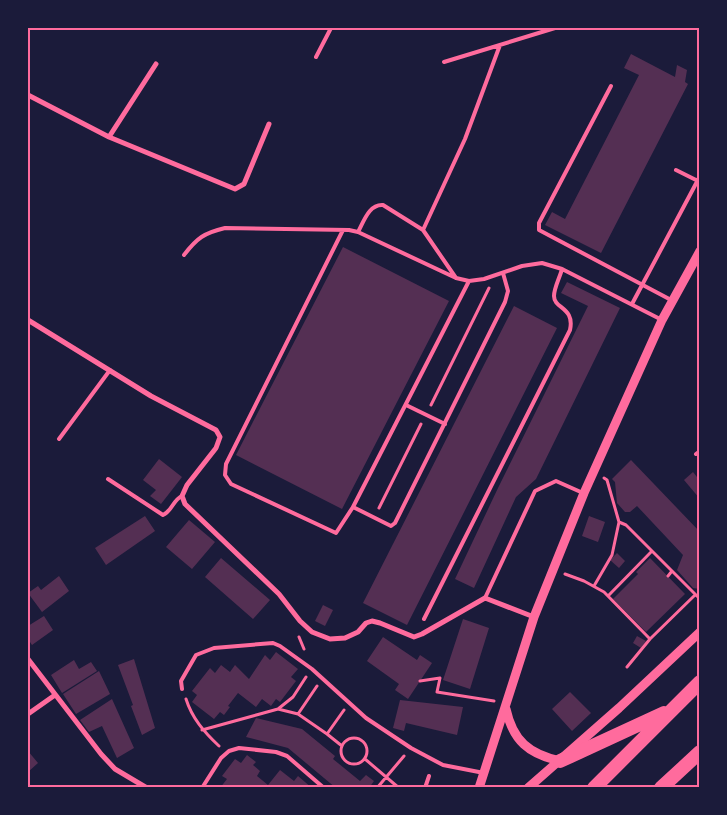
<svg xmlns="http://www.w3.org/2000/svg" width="727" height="815" font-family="'DM Sans',sans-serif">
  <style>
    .building { fill: #542f53 }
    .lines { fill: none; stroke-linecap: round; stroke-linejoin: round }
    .path { stroke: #ff6b9d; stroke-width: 3 }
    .service { stroke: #ff6b9d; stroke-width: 4 }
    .minor { stroke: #ff6b9d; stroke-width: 5 }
    .tertiary { stroke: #ff6b9d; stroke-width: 9 }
    .trunk { stroke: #ff6b9d; stroke-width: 14 }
    .neatline { fill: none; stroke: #ff6b9d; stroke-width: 2 }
  </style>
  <rect width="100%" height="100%" fill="#1b1b3a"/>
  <path class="building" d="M631,54L675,77L677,65L687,70L685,82L688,84L601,253L545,225L552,212L565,219L639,75L624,68Z
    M343,247L449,301L342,509L236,455Z
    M567,282L620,308L536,479L516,497L474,588L455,579L498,488L588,306L561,293Z
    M514,306L557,328L407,625L363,603Z
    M159,459L182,477L161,504L150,496L156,490L143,480Z
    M631,460L700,532V589L693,588L677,570L683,555L637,506L630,512H625L617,503L615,482L612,479Z
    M693,472L697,477L700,475V499L684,480Z
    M145,516L155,531L106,565L95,548Z
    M589,516L605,522L598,542L582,536Z
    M189,520L215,542L192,569L166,547Z
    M617,553L625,561L619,568L610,560Z
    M221,558L270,600L253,619L205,577Z
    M650,558L685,594L646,632L613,599L638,574L636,572Z
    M59,576L69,591L42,612L28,593L38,586L41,590Z
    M323,605L333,610L325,626L315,621Z
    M44,616L53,630L32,645L28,639V626Z
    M463,619L489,628L470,689L443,680Z
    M637,636L646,641L641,648L633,643Z
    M383,637L417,660L420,655L432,663L408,699L395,690L399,684L367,661Z
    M276,652L298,669L291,677L296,681L280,702L276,699L271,706L262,699L256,707L238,693L228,706L230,707L224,715L220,712L214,719L192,702L197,695L192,691L210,668L215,673L221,665L230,672L235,665L249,679L265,655L270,660Z
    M134,659L155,728L142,735L131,706L133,705L118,665Z
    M74,660L79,669L91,662L97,671L62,693L51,675Z
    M99,671L110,694L76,714L63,694Z
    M570,692L591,713L572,731L552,709Z
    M112,699L134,748L117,758L102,726L89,732L80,720Z
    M400,700L463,707L457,735L406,723L404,731L393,728Z
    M256,718L302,729L335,756L333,759L360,781L366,775L374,781L369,788H336L288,748L246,737Z
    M28,751L38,763L28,772Z
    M247,755L256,762L253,765L260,771L257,776L268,785L280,770L294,781L298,776L312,788H220L227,779L222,776L235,759L241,763Z"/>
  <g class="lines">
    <path class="path" d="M431,405L489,288
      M604,478L607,480L619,522L626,525L700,599
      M379,508L421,424
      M565,574L584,581L604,592L650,639
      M668,576L672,571
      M594,586L612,555L619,522
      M608,596L652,551
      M299,637L304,649
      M627,667L650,639L695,595
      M420,681L440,678L437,692L494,701
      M317,686L298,714L327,734L344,710
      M186,699C192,718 204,732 219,746
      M278,709L298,714
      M202,730L278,709L293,697L306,677
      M327,734L342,746
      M341 751a13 13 0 1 1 26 0a13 13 0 1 1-26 0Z
      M365,759L399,788
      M377,788L404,756"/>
    <path class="service" d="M316,57L331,28
      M444,62L555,28
      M611,86L539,223V230L673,301
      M676,170L700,182
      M343,230L226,464L225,475L231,484L336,533L353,507L469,281
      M423,230L465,139L500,45
      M358,232C364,221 369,204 383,205L423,230L456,278
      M184,255C197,238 204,233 225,228L349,230L358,232L456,278L469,281L484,279L522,266L542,263L562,269L662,320
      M632,304L700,176
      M406,405L445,424
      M59,439L110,370
      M696,454L700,451
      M108,479L163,515C172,511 173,500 182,496
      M353,507L391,526L395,523L505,302L508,291L503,273
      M485,598L535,491L556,481L583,493
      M424,619L570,330C575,307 554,309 554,296C554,288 560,277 562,269
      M182,689L181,681L196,655L214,648L273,643L280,646L312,669L366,718L411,748L443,765L484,773
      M202,788L221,758L229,751L239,748L276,752L287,756L324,788
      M425,788L429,776"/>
    <path class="minor" d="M28,95L109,137L235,189L244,184L269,124
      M109,137L156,64
      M28,320L151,396L216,430L220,437L216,448L187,485L182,496L185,504L279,594L300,621L312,632L330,639L345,638L358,632L366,623L372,621L380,623L414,637L422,634L485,598L534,617
      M28,659L101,754L115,769L147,788
      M28,714L55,695"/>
    <path class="tertiary" d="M506,709C513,741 529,754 560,761
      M479,788L534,617L584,493L662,320L700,251
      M528,788L619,708L700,632"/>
    <path class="trunk" d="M560,761L664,713
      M594,788L700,682
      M661,788L700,752"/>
  </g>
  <rect width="727" height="815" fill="none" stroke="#1b1b3a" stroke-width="58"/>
  <rect x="29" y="29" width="669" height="757" class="neatline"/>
</svg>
